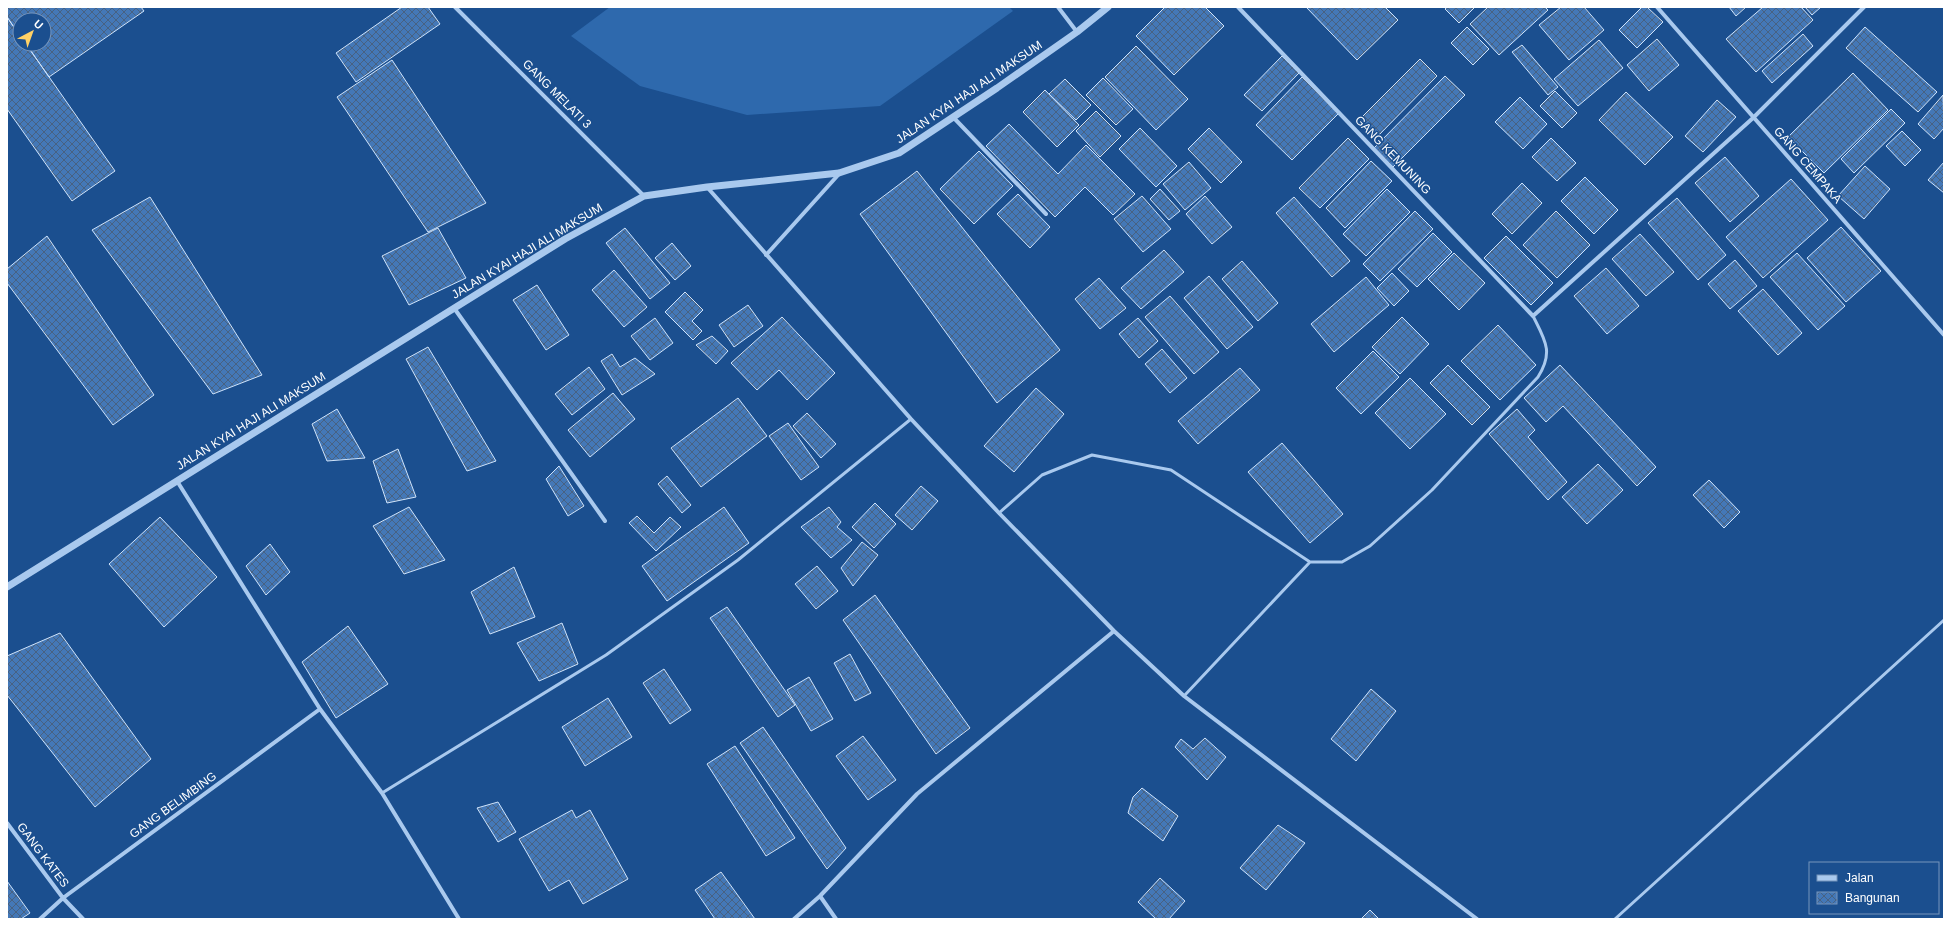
<svg xmlns="http://www.w3.org/2000/svg" width="1951" height="926" font-family="Helvetica,sans-serif">
  <style>
    .pitch { fill: #2e69ad }
    .building { fill: url(#building-cross-hatch); stroke: #cfe3fa }
    .lines { fill: none; stroke-linecap: round; stroke-linejoin: round }
    .service { stroke: #a9c9ee; stroke-width: 3 }
    .minor { stroke: #a9c9ee; stroke-width: 4 }
    .tertiary { stroke: #a9c9ee; stroke-width: 7 }
    .labels { text-anchor: middle; stroke-width: 3; stroke-linejoin: round; paint-order: stroke }
    .street-label { font-size: 12px; fill: #fff; stroke: #1b4f8f }
  </style>
  <defs>
    <pattern id="building-cross-hatch" width="8" height="8" patternUnits="userSpaceOnUse"><rect width="8" height="8" fill="#4478b7"/><path d="M0 0l8 8M0 8l8-8" fill="none" stroke="#486282"/></pattern>
  </defs>
  <rect width="100%" height="100%" fill="#1b4f8f"/>
  <path class="pitch" d="M610,7H1009L1013,11L880,106L747,115L640,86L571,36Z"/>
  <path class="building" d="M7,7H141L144,11L49,77L26,44H44V20H20V36L7,17Z
    M402,7H428L440,24L356,82L336,53Z
    M1165,7H1205L1224,26L1174,75L1136,36Z
    M1306,7H1385L1398,20L1357,60Z
    M1447,7H1475L1459,23L1445,9Z
    M1488,7H1545L1548,10L1499,55L1470,24Z
    M1561,7H1584L1604,30L1569,60L1539,25Z
    M1642,7H1647L1663,22L1637,48L1619,30Z
    M1729,7H1746L1736,16Z
    M1763,7H1801L1813,20L1756,72L1726,39Z
    M1805,7H1821L1812,15Z
    M7,17L20,36V44H26L115,171L72,201L7,109Z
    M1467,27L1489,49L1473,65L1451,43Z
    M1865,27L1937,92L1918,112L1846,48Z
    M1803,34L1813,46L1772,83L1762,71Z
    M1657,39L1679,65L1649,91L1627,65Z
    M1599,40L1623,68L1578,106L1554,79Z
    M1522,45L1558,87L1548,95L1512,52Z
    M1136,46L1188,99L1156,130L1105,77Z
    M1282,56L1299,73L1262,111L1244,95Z
    M1420,59L1437,76L1375,139L1357,122Z
    M392,60L486,203L428,232L337,97Z
    M1853,73L1888,110L1824,173L1788,137Z
    M1445,76L1465,95L1393,167L1374,148Z
    M1302,77L1339,113L1292,160L1256,125Z
    M1103,78L1133,109L1116,125L1086,95Z
    M1065,79L1091,105L1076,120L1049,94Z
    M1045,90L1079,125L1057,147L1023,112Z
    M1555,91L1577,113L1562,128L1540,106Z
    M1626,92L1673,137L1645,165L1599,120Z
    M1943,95L1944,128L1934,139L1918,124Z
    M1520,97L1547,124L1523,149L1495,122Z
    M1717,100L1736,117L1703,152L1685,136Z
    M1891,109L1905,123L1854,173L1841,159Z
    M1096,111L1121,136L1100,157L1076,131Z
    M1009,124L1058,174L1086,145L1135,194L1113,215L1085,187L1055,217L986,146Z
    M1140,128L1177,166L1156,187L1119,149Z
    M1209,128L1242,162L1221,183L1188,149Z
    M1902,131L1921,150L1905,166L1886,146Z
    M1348,138L1369,159L1320,208L1299,188Z
    M1551,138L1576,163L1557,181L1532,157Z
    M979,151L1013,186L974,224L940,189Z
    M1725,157L1759,196L1730,222L1695,183Z
    M1371,161L1392,181L1345,228L1326,208Z
    M1189,162L1211,188L1185,210L1163,184Z
    M1944,162V193L1928,180Z
    M1865,166L1890,189L1864,219L1838,196Z
    M917,171L1060,350L997,403L860,214Z
    M1585,177L1618,210L1594,234L1561,201Z
    M1791,179L1828,220L1763,278L1726,237Z
    M1522,183L1542,203L1512,234L1492,214Z
    M1160,189L1180,211L1169,220L1150,199Z
    M1387,189L1410,212L1366,256L1343,234Z
    M1018,194L1050,227L1030,248L997,214Z
    M1142,196L1171,229L1143,252L1114,219Z
    M1205,196L1232,227L1212,244L1186,214Z
    M150,197L262,375L213,394L92,230Z
    M1294,197L1350,261L1332,277L1276,213Z
    M1677,198L1726,255L1698,280L1648,223Z
    M1415,211L1433,229L1380,281L1363,264Z
    M1556,211L1590,245L1557,278L1523,245Z
    M1841,227L1881,271L1846,302L1807,258Z
    M438,228L466,278L409,305L382,256Z
    M625,228L670,283L650,299L606,243Z
    M1433,233L1452,252L1417,287L1398,269Z
    M1640,234L1674,272L1646,296L1612,259Z
    M47,236L154,395L113,425L7,283V269Z
    M1506,236L1553,283L1531,305L1484,258Z
    M672,243L691,266L675,280L655,258Z
    M1164,250L1184,272L1141,309L1121,288Z
    M1454,253L1485,283L1459,310L1428,279Z
    M1797,253L1845,306L1818,330L1770,277Z
    M1735,260L1757,286L1730,309L1708,284Z
    M1242,261L1278,303L1258,321L1222,279Z
    M1606,268L1639,306L1607,334L1574,296Z
    M614,270L647,307L624,327L592,290Z
    M1392,273L1409,291L1394,306L1377,288Z
    M1209,276L1253,327L1227,349L1184,298Z
    M1366,277L1389,305L1334,352L1311,324Z
    M1099,278L1126,308L1100,329L1075,299Z
    M537,285L569,335L546,350L513,300Z
    M1763,289L1802,333L1778,355L1738,311Z
    M685,292L703,310L692,321L702,331L693,340L665,312Z
    M1170,296L1219,352L1194,374L1145,317Z
    M748,305L763,326L734,347L719,325Z
    M782,317L835,373L807,400L779,370L757,390L731,363Z
    M1402,317L1429,344L1400,374L1372,347Z
    M655,318L673,343L650,360L631,336Z
    M1138,318L1158,341L1139,358L1119,334Z
    M1498,325L1536,365L1500,400L1461,361Z
    M712,336L728,351L716,364L696,345Z
    M428,347L496,461L467,471L406,359Z
    M1162,349L1187,378L1170,393L1145,364Z
    M1373,351L1399,377L1361,414L1336,388Z
    M612,354L620,367L635,358L655,374L622,395L601,361Z
    M1448,365L1490,407L1472,425L1430,383Z
    M1560,365L1656,467L1637,486L1563,406L1546,422L1524,398Z
    M589,367L605,389L572,415L555,394Z
    M1240,368L1260,390L1198,444L1178,421Z
    M1410,378L1446,414L1410,449L1375,413Z
    M1036,388L1064,414L1014,472L984,446Z
    M613,393L635,419L590,457L568,430Z
    M738,398L767,436L701,487L671,448Z
    M337,409L365,458L327,461L312,424Z
    M1517,409L1535,430L1528,437L1567,482L1548,500L1489,434Z
    M807,413L836,444L821,458L793,426Z
    M788,423L819,467L801,480L769,436Z
    M1282,443L1343,514L1310,543L1248,472Z
    M398,449L416,497L387,503L373,461Z
    M1598,464L1623,490L1587,524L1562,497Z
    M559,466L584,506L568,516L546,479Z
    M667,476L691,505L682,513L658,484Z
    M1709,480L1740,512L1724,528L1693,495Z
    M921,486L938,501L912,530L895,515Z
    M875,503L896,524L874,548L852,527Z
    M409,507L445,560L404,574L373,526Z
    M724,507L749,543L667,601L642,566Z
    M829,507L841,522L837,527L852,540L831,558L801,527Z
    M637,516L654,533L670,517L681,527L656,551L629,523Z
    M160,517L217,577L164,627L109,564Z
    M862,542L878,555L853,586L841,568Z
    M270,544L290,572L266,595L246,566Z
    M817,566L838,591L816,609L795,584Z
    M514,567L535,617L490,634L471,592Z
    M875,595L970,728L936,754L843,620Z
    M727,607L795,705L778,717L710,618Z
    M562,623L578,664L539,681L517,643Z
    M348,626L388,684L336,718L302,662Z
    M60,633L151,759L95,807L7,695V656Z
    M850,654L871,693L855,701L834,663Z
    M664,669L691,710L670,724L643,683Z
    M809,677L833,719L811,731L787,690Z
    M1371,689L1396,711L1356,761L1331,739Z
    M608,698L632,737L585,766L562,727Z
    M763,727L846,848L827,869L740,743Z
    M863,736L896,780L868,800L836,756Z
    M1205,738L1226,757L1207,780L1175,747L1181,739L1193,749Z
    M735,746L795,838L766,856L707,764Z
    M1142,788L1178,816L1163,841L1128,813L1133,797Z
    M498,802L516,832L498,842L477,808Z
    M572,810L576,818L590,810L628,879L583,904L569,880L549,891L519,839Z
    M1278,825L1305,843L1266,890L1240,868Z
    M721,872L755,919H715L695,890Z
    M1160,878L1185,901L1169,919H1156L1138,902Z
    M7,881L30,913L21,919H7Z
    M1370,910L1379,919H1361Z"/>
  <g class="lines">
    <path class="service" d="M999,513L1042,475L1092,455L1171,470L1310,562H1342L1370,546L1432,490L1538,377C1554,352 1545,340 1533,316
      M1184,696L1310,562
      M382,793L606,655L738,560L911,419
      M1615,919L1944,620"/>
    <path class="minor" d="M455,7L644,196
      M1058,7L1077,32
      M1238,7L1533,316L1753,118L1864,7
      M1657,7L1944,335
      M953,117L1046,214
      M707,187L911,419L999,513L1114,631L1184,696L1477,919
      M766,255L839,174
      M454,308L605,521
      M177,481L320,709L382,793L459,919
      M7,823L63,898L83,919
      M820,896L836,919
      M40,919L63,898L320,709
      M794,919L820,896L917,794L1114,631"/>
    <path class="tertiary" d="M7,587L565,239L644,196L707,187L839,173L899,153L997,88L1077,32L1108,7"/>
  </g>
  <g class="labels">
    <g class="street-label">
      <text transform="translate(969 92) rotate(-34)" y="4">JALAN KYAI HAJI ALI MAKSUM</text>
      <text transform="translate(557 94) rotate(45)" y="4">GANG MELATI 3</text>
      <text transform="translate(1393 155) rotate(46)" y="4">GANG KEMUNING</text>
      <text transform="translate(1808 165) rotate(49)" y="4">GANG CEMPAKA</text>
      <text transform="translate(527 251) rotate(-31)" y="4">JALAN KYAI HAJI ALI MAKSUM</text>
      <text transform="translate(251 421) rotate(-32)" y="4">JALAN KYAI HAJI ALI MAKSUM</text>
      <text transform="translate(173 805) rotate(-36)" y="4">GANG BELIMBING</text>
      <text transform="translate(43 855) rotate(53)" y="4">GANG KATES</text>
    </g>
  </g>
  <rect width="1951" height="926" fill="none" stroke="#ffffff" stroke-width="16"/>
  <rect x="1809" y="862" width="130" height="52" fill="#1b4f8f" stroke="#7695bc"/>
  <rect x="1817" y="875" width="20" height="6" fill="#a9c9ee" stroke="#7695bc"/>
  <text x="1845" y="882" font-size="12" fill="#ffffff">Jalan</text>
  <rect x="1817" y="892" width="20" height="12" fill="url(#building-cross-hatch)" stroke="#7695bc"/>
  <text x="1845" y="902" font-size="12" fill="#ffffff">Bangunan</text>
  <g transform="translate(32 32) rotate(41)"><circle r="19" fill="#1b4f8f" stroke="#7695bc"/>
  <path d="M0-3L7 15L0 10L-7 15Z" fill="#ffd166"/>
  <text y="-6" font-size="11" font-weight="bold" text-anchor="middle" fill="#ffffff">U</text>
  </g>
</svg>
